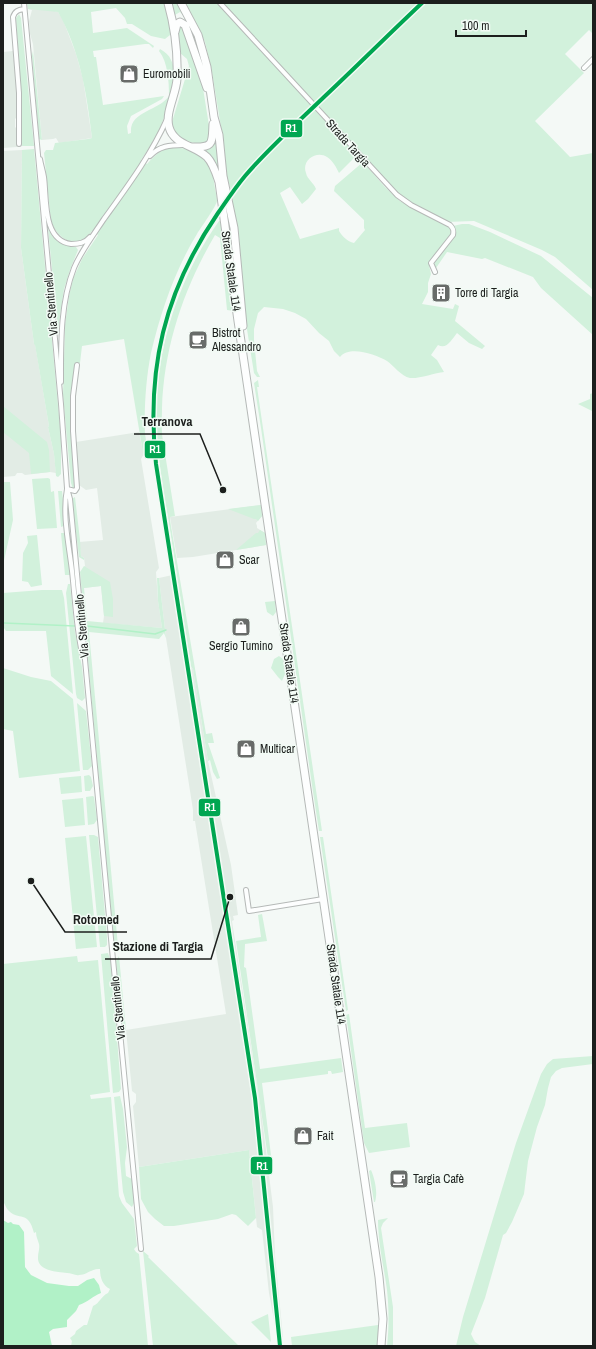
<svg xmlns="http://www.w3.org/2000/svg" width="596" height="1349" font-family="'Archivo Narrow',sans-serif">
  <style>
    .built { fill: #e2ece5 }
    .green { fill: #d2f1dc }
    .water { fill: #b1f1c7 }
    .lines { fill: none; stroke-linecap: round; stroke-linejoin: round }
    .stream { stroke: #b1f1c7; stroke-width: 1.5 }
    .minor-casing { stroke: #b5b9b7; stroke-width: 6 }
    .primary-casing { stroke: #b5b9b7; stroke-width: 9 }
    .minor { stroke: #fdfefe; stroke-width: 4 }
    .primary { stroke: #fdfefe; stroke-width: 7 }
    .rail-1-casing { stroke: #f2fbf5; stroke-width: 7 }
    .rail-1 { stroke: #00a651; stroke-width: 4 }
    .labels { text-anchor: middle; stroke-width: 3; stroke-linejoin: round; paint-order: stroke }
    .poi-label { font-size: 12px; fill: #1c1f1d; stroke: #f2fbf5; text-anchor: start }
    .street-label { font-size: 12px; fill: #1c1f1d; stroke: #f2fbf5 }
    .leader { fill: none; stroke: #1c1f1d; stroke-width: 1.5 }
    .callout-dot { fill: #1c1f1d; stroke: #f2fbf5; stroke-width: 1.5 }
    .callout-label { font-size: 13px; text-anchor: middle; font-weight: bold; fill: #1c1f1d; stroke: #f2fbf5; stroke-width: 3; stroke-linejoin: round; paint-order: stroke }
    .line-badge { stroke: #f2fbf5; stroke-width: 1.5 }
    .badge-label { font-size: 11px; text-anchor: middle; font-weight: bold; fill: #fff }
  </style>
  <rect width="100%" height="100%" fill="#f4f9f6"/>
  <path class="built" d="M27,3L58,12L63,20L76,54L83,79L92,138L59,143L56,138L53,139L42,140L33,44L30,34L29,21L32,10L28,9Z
    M13,51L17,93V117L15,119V127L17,129V147L3,148V52Z
    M22,150L21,248L34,344H35L49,426L48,427L54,454L56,473L50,472L25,475L22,473H17L15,476L3,477V151Z
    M139,432L143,452L144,454L141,459L159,568L156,572L158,601L162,628L103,623L104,616L101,586L84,588L82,570L85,566L84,558L81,556L79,542L103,540L97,488L86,490L79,485L76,442Z
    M261,505L262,516L256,523L257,526V528L265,533L266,545L193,557L177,558L170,517Z
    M177,574L191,667L193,669L208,761L231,865L238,915L233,916L234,920L232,921L261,1111L267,1158H265V1160L267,1159L273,1207L275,1256L283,1337L277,1336L269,1293L262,1230L257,1227L249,1150L139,1167L133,1106L136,1102V1094L132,1091L126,1030L226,1014L195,821H193V810L166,638L159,578Z"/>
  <path class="green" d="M27,3H165L171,29L170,35L165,39L151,36L132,24H127L125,18L116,8L91,12L93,33L127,28L154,46L153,48L149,44H145L93,51L94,57H96L103,105L164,96L162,99L131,116L127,126L128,134L131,133C129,111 159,111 169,96C169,82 168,62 159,51L160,49C165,52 169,55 171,60C175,67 174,76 173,84C168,114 158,136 141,160L147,164C157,153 163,146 180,148C205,150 213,167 215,189C216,193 217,197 217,201C217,205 200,229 197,234C175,270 161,311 151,353C146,378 144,407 145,434C146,441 148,447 144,454L143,453L124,339L82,346L80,363L76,364L71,398V431L75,484L74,487L73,489L71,483L63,395L65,325L69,296L73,279L82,259L98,235L92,231C78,251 59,241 51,222L44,153L46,150H53L55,143L88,139L92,138C87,94 80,51 58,12L28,9Z
    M170,3H178C192,28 201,46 205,75L199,52L183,15L180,12L175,15Z
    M184,3H218L357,155L339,173C336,167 333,161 327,157C317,150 301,160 306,173C307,179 314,183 316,189L308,199L302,204L290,187L280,193L300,239L339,228V231C343,237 347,241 354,243L365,230L364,228V220L334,191L335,186L363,162L385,187L400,201L449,226L452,230L451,235L431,261L429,265L431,274L428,283V292L422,304L453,309L455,304L459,306L455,321L485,346L482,349L469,343L457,333C452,339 447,350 438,345L431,355L437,360L444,372C435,373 418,379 410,378C401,376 394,366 387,361C376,355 350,345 340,357L334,351L329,341L319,333L306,319L295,313L283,309L264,307L258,313L254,329V340L257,371L260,377H257L254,373L245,317L235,217L231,190L226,174L224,146L212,72L205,42L196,23Z
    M223,3H591L593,5V34L589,30L565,54L584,73L535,121L570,157L593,153V290L555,257L542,250L474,221L446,222L411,203L398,194Z
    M19,14L21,18L34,146H22L21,93L16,18Z
    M180,25H183L202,82L211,138L208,143C192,145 174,140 172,122L189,66L187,59L180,53L178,27Z
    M33,51L42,140L39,139L32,56Z
    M216,136L232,231L235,271L220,174L218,168L202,149L213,145Z
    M34,149L61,437V474L58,477L56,476L54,454L48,427L49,426L35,345L34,344L21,248L22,150Z
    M219,221H220L221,224L234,311L227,310L220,238L215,235C184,288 164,346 162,408C162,418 161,431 163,441C167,466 171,491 175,516L170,517V520L206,734L212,733L214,743H208L220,778L217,779L213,772L210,760L208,761L193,669L191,667C184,622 177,576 170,530C164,493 157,456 156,419C156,348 178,279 219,221Z
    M462,224H469L490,232L541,256L593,298V335L541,288L533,277L485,258L482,259L447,252L436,268L434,266L435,261L454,236L453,226Z
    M48,228C55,243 62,244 76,247L78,250L70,270L64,289L58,330Z
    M258,380L259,387H257L322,831H319L313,792L261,428L254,383Z
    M593,393V415L592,411L578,404L590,399V394Z
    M3,406L47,442L49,450L50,472L31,474L29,453L3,432Z
    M48,478L50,479L51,492L54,491L57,528L37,529L32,479Z
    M3,482H10L13,520L3,565Z
    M58,491H62L66,525L61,527Z
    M75,497L80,540L81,556L84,558V560L79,557L72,499Z
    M261,505L262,516L258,521L256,519H254L228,509Z
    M260,530L265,533L266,545L236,550L256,533H258Z
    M61,533H65L66,534L70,575H65Z
    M37,535L42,585L31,587L28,582L22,581L23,553L28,543L27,536Z
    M84,566L110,582L113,599V617L104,616L101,586L84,588L87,621L162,628L158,601L157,578H159L166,638L164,633L159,639L89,632L118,946L120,949L114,945L80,572Z
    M68,584H70L75,632L82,667L85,698L82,701L77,698L76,694L66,593Z
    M42,590H62L64,598L73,694L51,676L46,631H6L4,628L3,593Z
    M275,601L276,612L273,616L267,612L265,602Z
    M279,656L283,659L285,674L282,681L278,677L271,668L274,659Z
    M3,668L31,677L51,681L73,699L80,771L19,778L13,731L3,729Z
    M77,703L86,711L92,766L88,770H83Z
    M89,775L91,777L93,786L90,791H85L84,776Z
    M81,776L82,792L61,794L59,778Z
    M93,796L94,797L97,820L94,824L88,825L86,797Z
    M83,798L85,825L65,827L62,800Z
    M89,835H94L98,837L107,937V945L105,947H100Z
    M86,836L97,947L76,949L65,838Z
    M320,837H323L348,1010L346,1011Z
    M262,914L267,941L245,944L244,967L246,968L260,1069L341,1058L343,1072L332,1074L331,1071H328V1074L262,1083L272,1163L267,1164L268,1158L236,941L261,937L258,915Z
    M108,953L111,962L121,1089L119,1092L113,1093L101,954Z
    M77,956L78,962L98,960L110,1092L90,1095L91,1099L111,1097L119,1196L122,1203L134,1219L137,1246L134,1249L136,1252L139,1254L148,1346H71L72,1341L70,1338L75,1334L76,1331L84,1325H87L93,1306C100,1303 101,1296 108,1293L110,1289C102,1285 100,1277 100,1269C92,1268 87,1275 79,1275C76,1276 71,1273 67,1273C57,1272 37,1271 38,1257C38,1253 40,1248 39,1244C38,1240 36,1237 36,1232L34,1233C28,1209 19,1222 8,1210C6,1208 5,1204 3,1201V964Z
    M119,956L126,1030H123L116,961Z
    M349,1014L365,1128L407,1123L410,1147L369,1153L364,1143L346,1015Z
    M593,1056V1064L562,1068L556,1071L551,1077L548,1088L545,1105L537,1127L528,1161L524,1194L512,1222L506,1233L503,1235L485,1298L471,1334L475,1342L481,1346H456L463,1317L516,1143L541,1074L547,1064L553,1059Z
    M120,1096L123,1109L127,1147L125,1163L126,1176L132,1179L135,1201L132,1207L126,1202L123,1192L114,1097Z
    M249,1150L256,1218L248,1226L236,1215L232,1214L218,1219L174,1226H164L155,1219L148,1212L141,1199L139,1167Z
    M371,1170C375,1179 378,1193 375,1202H374L369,1171Z
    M388,1218L383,1223L381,1228L393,1307V1346H387C389,1328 389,1309 387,1290C384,1267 378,1244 378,1220Z
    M143,1251L149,1256L148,1257L239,1346H153Z
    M268,1314L271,1342L251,1322Z
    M378,1325V1346H292L291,1337Z"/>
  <path class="water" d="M3,1220L8,1223L11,1222L13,1224L19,1225L24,1232L25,1267L31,1275L47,1283L69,1286H78L87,1280L94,1278L99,1285L101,1293C93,1296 88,1302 79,1305L76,1311L67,1320V1327L53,1329L49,1332L52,1346H3Z"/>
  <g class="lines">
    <path class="stream" d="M4,623L75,626
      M87,626L155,634L166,630"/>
    <g class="minor-casing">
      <path id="minor" d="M24,3L61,404L67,488L70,499L112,949L141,1249
        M220,3L397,195L411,205L450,225C453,228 454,230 453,235L431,263L435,272
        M584,68L593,59
        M19,144V93L13,17C15,11 18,10 24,9
        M150,156C159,146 170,145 183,145
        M40,159C41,165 43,171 44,177C47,198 42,240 71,244C79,244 85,243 90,237
        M61,382C61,344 60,304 74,268C81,251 94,234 104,219C127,187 151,155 167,119
        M67,489C62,514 69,545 72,571C75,598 76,626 82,653
        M67,489L75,491L77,488L73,431V396L77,365
        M246,890L249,911L323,899"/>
    </g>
    <g class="primary-casing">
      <path id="primary" d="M168,3C175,28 178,53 177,79C176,95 165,112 169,127C174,145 194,145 207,157C213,163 216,173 219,182L238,321L379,1277L383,1319L381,1346
        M181,3L198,35L207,67L214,117L219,135L223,176L234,228L243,326
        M175,32L177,24L180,22L185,25L207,88
        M192,147C214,148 212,143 213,124"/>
    </g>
    <use href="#minor" class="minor"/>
    <use href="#primary" class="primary"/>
    <g class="rail-1-casing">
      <path id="rail-1" d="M280,1346L255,1098L156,464C146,369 164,292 218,213C227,200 235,188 245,176C269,148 297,123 324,97C357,66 389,34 422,3"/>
    </g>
    <use href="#rail-1" class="rail-1"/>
  </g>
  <defs>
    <g id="shop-square" transform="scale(1)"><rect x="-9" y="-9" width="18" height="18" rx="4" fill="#686b69" stroke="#f2fbf5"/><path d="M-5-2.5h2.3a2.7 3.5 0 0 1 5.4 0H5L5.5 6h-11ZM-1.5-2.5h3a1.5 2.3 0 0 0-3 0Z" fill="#fff"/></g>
    <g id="building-square" transform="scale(1)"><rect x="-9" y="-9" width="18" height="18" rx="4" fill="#686b69" stroke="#f2fbf5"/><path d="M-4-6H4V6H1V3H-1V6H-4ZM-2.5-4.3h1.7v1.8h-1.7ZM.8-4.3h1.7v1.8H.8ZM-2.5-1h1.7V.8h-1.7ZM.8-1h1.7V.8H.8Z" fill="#fff"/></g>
    <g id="cafe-square" transform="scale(1)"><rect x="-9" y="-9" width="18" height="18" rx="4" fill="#686b69" stroke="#f2fbf5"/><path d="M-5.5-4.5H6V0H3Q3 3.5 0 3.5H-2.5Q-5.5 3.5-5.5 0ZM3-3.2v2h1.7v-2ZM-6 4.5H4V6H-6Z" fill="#fff"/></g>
  </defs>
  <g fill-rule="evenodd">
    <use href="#shop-square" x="129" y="74"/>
    <use href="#building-square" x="441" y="293"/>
    <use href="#cafe-square" x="198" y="340"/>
    <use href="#shop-square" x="225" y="560"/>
    <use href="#shop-square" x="241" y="627"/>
    <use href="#shop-square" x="246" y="749"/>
    <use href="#shop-square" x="303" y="1136"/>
    <use href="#cafe-square" x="399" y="1179"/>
  </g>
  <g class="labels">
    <g class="poi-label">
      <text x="143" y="78">Euromobili</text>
      <text x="455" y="297">Torre di Targia</text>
      <text x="212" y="337">Bistrot<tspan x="212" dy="14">Alessandro</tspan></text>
      <text x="239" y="564">Scar</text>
      <text x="241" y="650" text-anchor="middle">Sergio Tumino</text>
      <text x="260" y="753">Multicar</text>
      <text x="317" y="1140">Fait</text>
      <text x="413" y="1183">Targia Cafè</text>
    </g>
    <g class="street-label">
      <text transform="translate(348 143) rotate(48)" y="4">Strada Targia</text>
      <text transform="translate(231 271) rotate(82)" y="4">Strada Statale 114</text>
      <text transform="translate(51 304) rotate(-95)" y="4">Via Stentinello</text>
      <text transform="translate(82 626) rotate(-95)" y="4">Via Stentinello</text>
      <text transform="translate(289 663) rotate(82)" y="4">Strada Statale 114</text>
      <text transform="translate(336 984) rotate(82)" y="4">Strada Statale 114</text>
      <text transform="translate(118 1008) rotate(-96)" y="4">Via Stentinello</text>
    </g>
  </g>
  <path class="leader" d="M223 490L200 434H134M31 881L65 932H127M230 897L211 959H105"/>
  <g class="callout-dot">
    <circle cx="223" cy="490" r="4"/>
    <circle cx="31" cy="881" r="4"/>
    <circle cx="230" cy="897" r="4"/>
  </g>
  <g class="callout-label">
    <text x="167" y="426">Terranova</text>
    <text x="96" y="924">Rotomed</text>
    <text x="158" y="951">Stazione di Targia</text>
  </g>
  <g class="line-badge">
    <rect x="280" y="119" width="23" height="19" rx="4" fill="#00a651"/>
    <rect x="144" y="440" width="22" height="19" rx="4" fill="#00a651"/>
    <rect x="198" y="798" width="23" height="19" rx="4" fill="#00a651"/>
    <rect x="250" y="1156" width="23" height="19" rx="4" fill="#00a651"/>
  </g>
  <g class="badge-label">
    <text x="291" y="132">R1</text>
    <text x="155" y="453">R1</text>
    <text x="210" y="811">R1</text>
    <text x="262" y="1170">R1</text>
  </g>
  <rect width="596" height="1349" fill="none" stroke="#1c1f1d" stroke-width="8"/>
  <path d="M456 30v6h70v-6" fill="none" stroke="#1c1f1d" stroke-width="2"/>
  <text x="462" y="30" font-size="12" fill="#1c1f1d" stroke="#f2fbf5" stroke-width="3" paint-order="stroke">100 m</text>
</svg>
